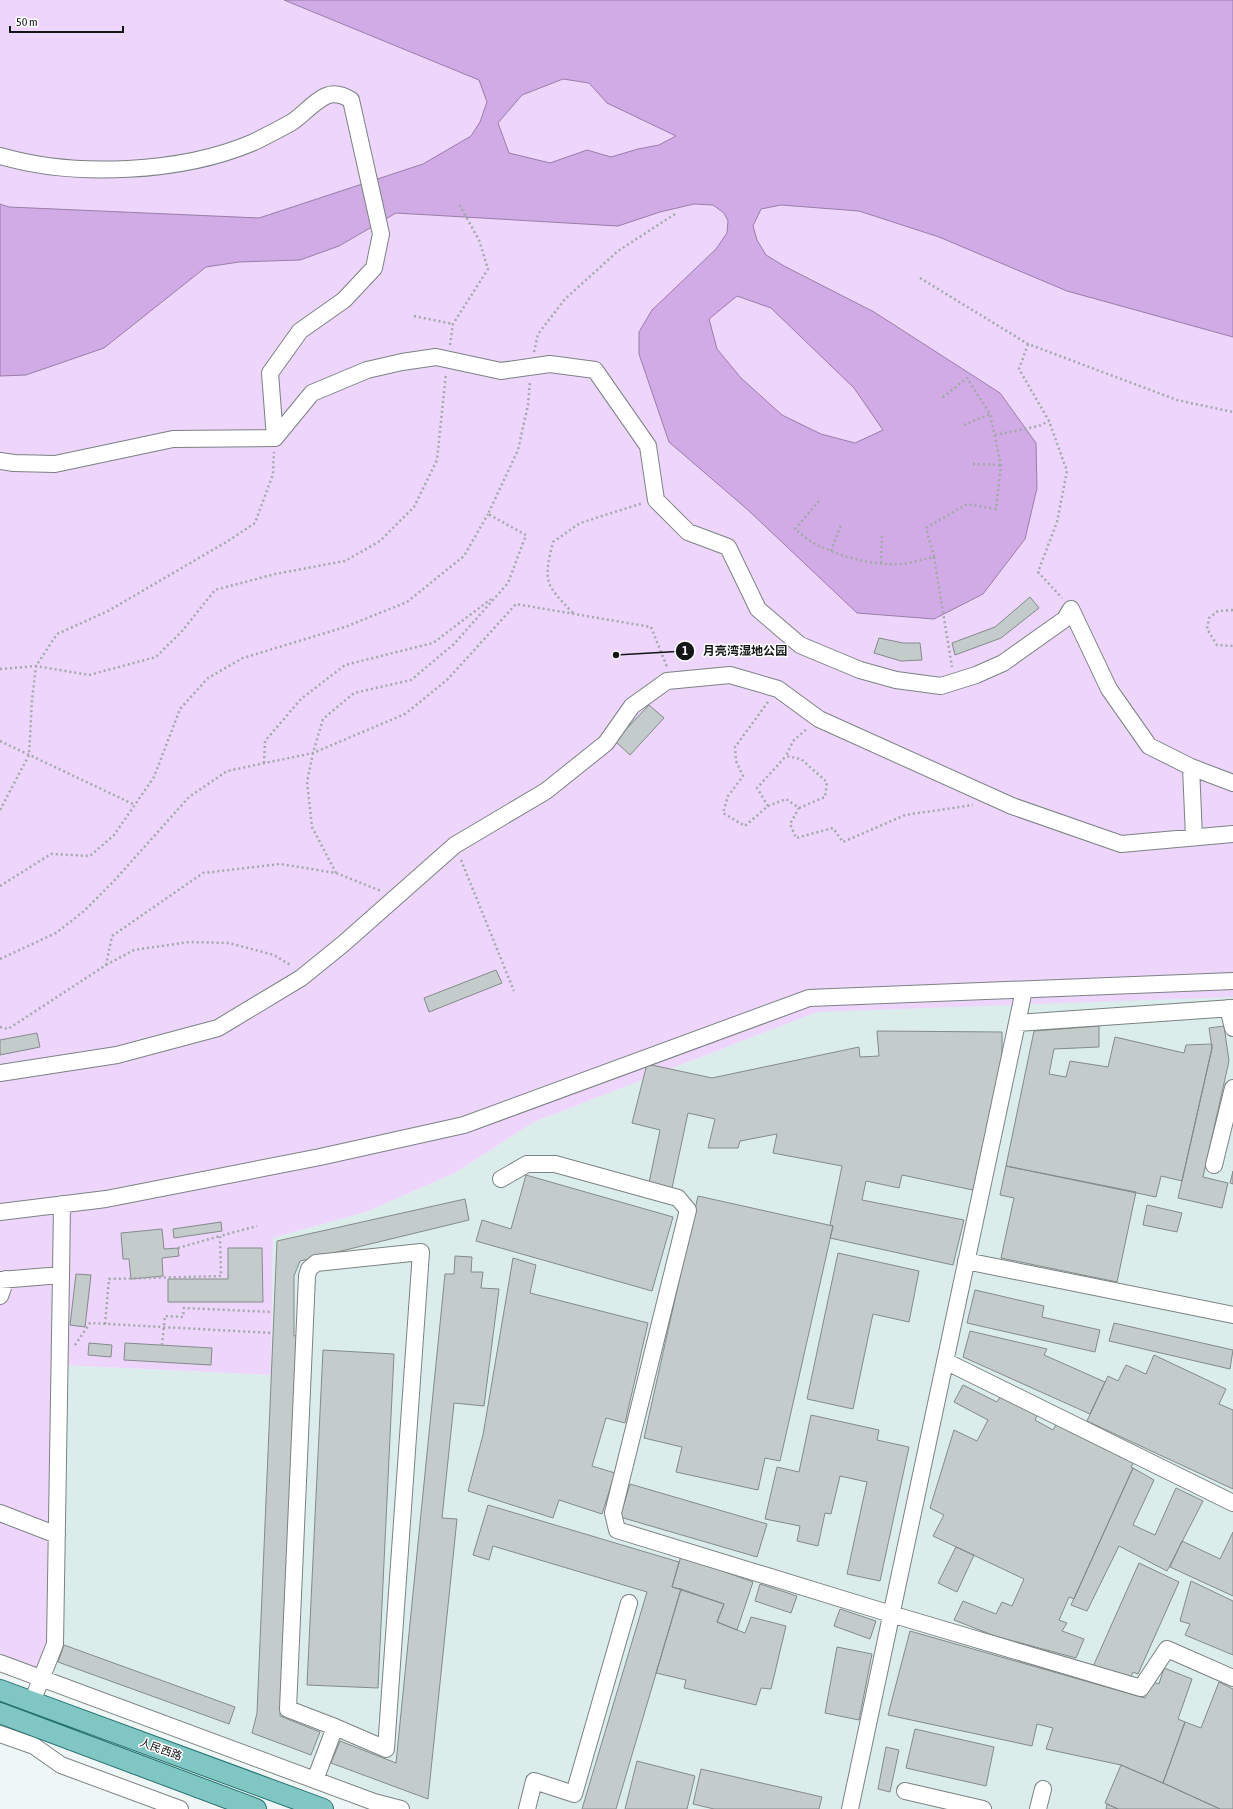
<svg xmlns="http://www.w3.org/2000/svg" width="1233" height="1809" font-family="'Asap Condensed','Noto Sans SC',sans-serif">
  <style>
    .built { fill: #dbedeb }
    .green { fill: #eed5fc }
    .water { fill: #d1abe6; stroke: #987ea8; fill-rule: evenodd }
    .building { fill: #c4cccb; stroke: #838a8a }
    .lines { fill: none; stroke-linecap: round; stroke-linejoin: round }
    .minor-casing { stroke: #7b8282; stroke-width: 18 }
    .major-casing { stroke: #23706e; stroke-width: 22 }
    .path { stroke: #a2a9a8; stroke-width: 2.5; stroke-dasharray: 2 3; stroke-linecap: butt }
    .minor { stroke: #fff; stroke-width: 16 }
    .major { stroke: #80c7c4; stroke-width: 20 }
    .labels { text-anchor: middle; stroke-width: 3; stroke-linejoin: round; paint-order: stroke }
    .street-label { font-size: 11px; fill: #131616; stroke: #fff }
    .leader { fill: none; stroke: #131616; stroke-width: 1.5 }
    .callout-dot { fill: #131616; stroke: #fff; stroke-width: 1.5 }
    .mark-label { font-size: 12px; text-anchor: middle; font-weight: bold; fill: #fff }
    .callout-label { font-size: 12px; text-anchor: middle; font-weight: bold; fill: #131616; stroke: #fff; stroke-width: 3; stroke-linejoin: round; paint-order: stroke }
  </style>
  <rect width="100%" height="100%" fill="#eef7f6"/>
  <path class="built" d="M1233,981V1809H401L42,1677L60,1365L271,1375L273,1238L366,1212L455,1173L534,1122L817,1012Z"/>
  <path class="green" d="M0,0H339L580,52L1233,312V997L817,1012L534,1122L455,1173L366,1212L273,1238L271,1375L60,1365L55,1644L42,1677L0,1663Z"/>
  <path class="water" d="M284,0H1233V337L1067,291L939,237L859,211L781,205L761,209L753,226L757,240L766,255L784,266L874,312L1000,393L1036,443L1037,488L1025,539L983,594L934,619L857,613L748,510L669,442L639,354V332L652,310L716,249L727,233L728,221L724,213L713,205L694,204L660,212L618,226L396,213L339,246L300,260L239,262L206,267L104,348L26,375L0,376V204L9,207L259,218L423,164L471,136L480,122L487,102L479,80ZM563,79L589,83L607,103L676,136L659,145L638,149L611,157L587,150L550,163L509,153L498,123L522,95ZM737,296L771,308L854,388L883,430L855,443L821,434L782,415L741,378L717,349L709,319Z"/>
  <path class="building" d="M1030,597L1039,608L1001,638L955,655L952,643L995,627Z
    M879,638L903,643H920L922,660L901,661L874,653Z
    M649,705L664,718L630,755L615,741Z
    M496,970L502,983L429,1012L424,998Z
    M1099,1026V1047L1054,1049L1049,1074L1066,1077L1070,1061L1108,1067L1115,1037L1184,1053L1186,1045L1212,1044V1048L1182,1181L1161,1176L1156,1197L1006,1166L1034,1031Z
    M1224,1026L1229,1061L1203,1177L1228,1183L1222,1208L1178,1198L1212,1048L1209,1028Z
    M877,1031L1002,1032V1061L973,1190L902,1175L899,1188L866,1181L862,1200L964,1220L953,1265L830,1238L833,1226L830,1225L842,1166L773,1153L777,1134L740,1141L738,1148H708L715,1119L688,1113L672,1188L649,1183L660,1130L632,1123L647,1064L712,1078L859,1047L860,1057L879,1056Z
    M37,1033L40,1047L0,1055V1040Z
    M1006,1166L1136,1192L1117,1282L1001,1258L1014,1198L1000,1195Z
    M1233,1171V1184L1230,1183Z
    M526,1175L673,1217L652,1291L476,1241L482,1220L511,1229Z
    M698,1196L833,1226L780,1461L765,1458L758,1490L676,1472L682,1447L644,1438Z
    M465,1199L469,1220L300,1261L294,1276V1336L301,1335L280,1716L320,1732L311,1755L252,1733L257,1713L277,1241Z
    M1147,1205L1182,1213L1177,1232L1143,1225Z
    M221,1222L222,1231L174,1238L173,1229Z
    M162,1229L164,1249L178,1248L179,1256L162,1258L163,1276L131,1279L129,1259H123L121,1233Z
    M228,1248H262L263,1302H168V1279H228Z
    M838,1253L919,1271L909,1322L873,1314L853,1409L807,1399Z
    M455,1256L472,1257L471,1272H483L481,1288L499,1289L484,1406L454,1403L442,1518L457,1519L428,1799L331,1763L340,1741L396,1763L445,1274H454Z
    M513,1258L536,1265L530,1293L648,1323L625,1423L606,1418L592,1466L615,1473L602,1514L559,1500L553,1518L468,1491L483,1435Z
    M76,1274L91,1275L85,1327L70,1325Z
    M975,1290L1044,1306L1042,1317L1100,1330L1095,1352L967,1323Z
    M1114,1323L1233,1350L1230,1369L1109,1341Z
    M970,1331L1047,1349L1044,1355L1105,1382L1090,1414L963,1357Z
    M89,1343L112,1345L111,1357L88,1355Z
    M125,1343L212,1348L211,1365L124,1360Z
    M323,1350L394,1354L378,1688L307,1685Z
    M1154,1355L1226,1389L1219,1404L1233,1410V1489L1087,1421L1108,1376L1118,1381L1126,1365L1146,1374Z
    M963,1385L997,1402L1002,1394L1039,1412L1035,1420L1053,1430L1058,1421L1136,1459L1131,1467L1133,1468L1074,1599L1069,1597L1059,1620L1067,1623L1062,1631L1084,1639L1076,1658L995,1636L954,1620L963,1601L996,1614L1002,1602L1012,1606L1024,1579L933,1536L944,1515L930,1508L954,1430L977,1441L988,1420L954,1402Z
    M811,1415L879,1430L877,1440L909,1447L880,1581L847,1574L867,1482L840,1476L831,1514L825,1513L818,1546L797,1541L800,1526L765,1519L777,1467L799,1472Z
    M1133,1468L1154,1480L1133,1525L1155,1535L1176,1488L1203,1501L1167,1571L1119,1546L1087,1611L1071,1605Z
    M630,1484L767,1524L757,1557L620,1517Z
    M488,1505L679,1562L672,1587L681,1589L616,1809H582L647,1592L493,1546L489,1560L473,1555Z
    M1233,1532V1596L1170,1567L1182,1541L1220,1559Z
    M956,1547L974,1555L957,1592L938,1583Z
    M681,1556L753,1582L737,1630L717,1622L724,1604L672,1587Z
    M1139,1563L1179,1582L1138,1674L1133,1672L1129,1682L1091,1671Z
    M1191,1581L1233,1601V1655L1185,1635L1190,1624L1180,1621Z
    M760,1584L797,1596L791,1613L755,1601Z
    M681,1589L724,1604L717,1622L745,1633L751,1617L786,1626L771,1689L761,1688L756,1705L684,1688L686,1680L656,1673Z
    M840,1609L876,1621L870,1639L834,1626Z
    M910,1631L1145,1698L1151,1681L1159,1684L1164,1668L1192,1679L1178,1719L1185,1722L1163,1783L1121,1765L1046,1749L1053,1728L1037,1724L1032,1746L888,1715Z
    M64,1645L235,1707L229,1724L58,1662Z
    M837,1647L872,1654L859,1720L825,1713Z
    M1219,1682L1233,1689V1809H1220L1163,1783L1185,1722L1201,1728Z
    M915,1729L994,1747L986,1786L906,1768Z
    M886,1747L899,1750L890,1792L878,1789Z
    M637,1761L695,1776L687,1809H625Z
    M1121,1765L1163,1783L1220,1809H1118L1105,1803Z
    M701,1769L822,1797L819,1809H714L693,1804Z
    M1107,1804L1118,1809H1106Z"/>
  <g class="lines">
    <g class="minor-casing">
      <path id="minor" d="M0,156C75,178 182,173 254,142C266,136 280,129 292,122C303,115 313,102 326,96C335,92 343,95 351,100L381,234L374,268L344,300L300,331L270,373L275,438
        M0,461L14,463L55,464L173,439L275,438L312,393L367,370L402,362L436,357L501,371L550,364L595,370L648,446L656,500L688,532L728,547L758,609L800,645L860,670L896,680L941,686L976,675L1003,663L1065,619L1071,609L1109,689L1149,746L1191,767L1233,783
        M1191,767L1194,837
        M1228,1008L1233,1028
        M1017,1023L1233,1008
        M0,1073L117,1055L218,1028L301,978L343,944L455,845L546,791L606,743L632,706L667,681L730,675L778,689L819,719L1012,806L1121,844L1233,834
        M1214,1165L1233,1088
        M501,1179L527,1164H555L678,1198L688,1210L613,1513L617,1530L891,1614L1141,1688L1167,1649L1233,1678
        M0,1212L106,1199L320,1157L464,1125L809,998L1233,981
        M966,1261L1233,1315
        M61,1275L62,1204
        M0,1280L61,1275L55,1644L32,1702
        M0,1296L6,1279
        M945,1361L1233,1503
        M0,1513L57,1535
        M0,1663L374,1802L401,1809
        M0,1734L34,1746L61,1765L180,1809
        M315,1780L335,1727L288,1709L307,1276L309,1269L316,1263L421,1252L386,1749L335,1727
        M905,1791L983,1809
        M527,1809L534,1781L574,1794L629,1603
        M850,1809L1024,990
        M1038,1809L1043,1789"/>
    </g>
    <g class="major-casing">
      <path id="major" d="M0,1690L323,1809
        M0,1713L256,1809"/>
    </g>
    <path class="path" d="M920,278L1028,344L1177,400L1233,412
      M414,316L453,324
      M1028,344L1019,369L1049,421L1067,471L1057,522L1038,572L1062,598
      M450,345L453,324L488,269L479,240L459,204
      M534,352L538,334L565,299L618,251L675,214
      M964,425L990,414
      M995,435L1039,426L1049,421
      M973,464L1001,465
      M819,501L795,529C802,535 809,541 817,545C842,557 873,566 901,564C912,563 923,559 934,557L926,528L967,504L996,509L1001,465L990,414L967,378L942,398
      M831,551L841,525
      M934,557L952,667
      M881,563L882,536
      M1233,610L1218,611L1209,618L1207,629L1217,645L1233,646
      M573,613C545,584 543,582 553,542L580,523L643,503
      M0,669L36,666L89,675L156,657L183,630L215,590L275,574L345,561L380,541L414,507L437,460L446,373
      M768,702L735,747L736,761L743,776L728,796L723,813L745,826L768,806L786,799L799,808L790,824L796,838L833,828L843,842L905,815L973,805
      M0,741L135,805
      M264,763L265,741L301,699L345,665L433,643L491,599
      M768,806L757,788L786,756
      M799,808L825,797L827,782L801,759L786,756L793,741L808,728
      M0,810L29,755L32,700L36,666L57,634L108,611L228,541L255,523L273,474L274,452
      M461,860L514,991
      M336,873L312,827L307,782L313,753L323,719L354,693L411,680L454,644L508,583L526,535L488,514L518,450L528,405L530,381
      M0,886L51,854L90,856L114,835L154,777L180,709L208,678L243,658L345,627L407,602L464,556L488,514
      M0,959L56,933L84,911L113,882L189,797L227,771L313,753L405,714L447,680L516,604L651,627L667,667
      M106,965L134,950L189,942L229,943L274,955L292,966
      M0,1027L8,1029L106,965L112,936L203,873L280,864L336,873L381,891
      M178,1248L220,1236
      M105,1324L109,1279L221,1276L220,1236L257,1226
      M75,1345L90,1323L272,1333
      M162,1345L165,1316L183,1317L184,1308L272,1312"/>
    <use href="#minor" class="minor"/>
    <use href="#major" class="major"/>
  </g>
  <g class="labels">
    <g class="street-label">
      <text transform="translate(161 1749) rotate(20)" y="4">人民西路</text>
    </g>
  </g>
  <path class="leader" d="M616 655L685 651"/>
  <g class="callout-dot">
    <circle cx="616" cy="655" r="4"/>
    <circle cx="685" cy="651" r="10"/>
  </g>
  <g class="mark-label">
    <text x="685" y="655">1</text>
  </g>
  <g class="callout-label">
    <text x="745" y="655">月亮湾湿地公园</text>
  </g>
  <path d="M10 26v6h113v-6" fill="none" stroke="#131616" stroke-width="2"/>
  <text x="16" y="26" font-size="12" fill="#131616" stroke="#ffffff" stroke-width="3" paint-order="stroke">50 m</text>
</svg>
